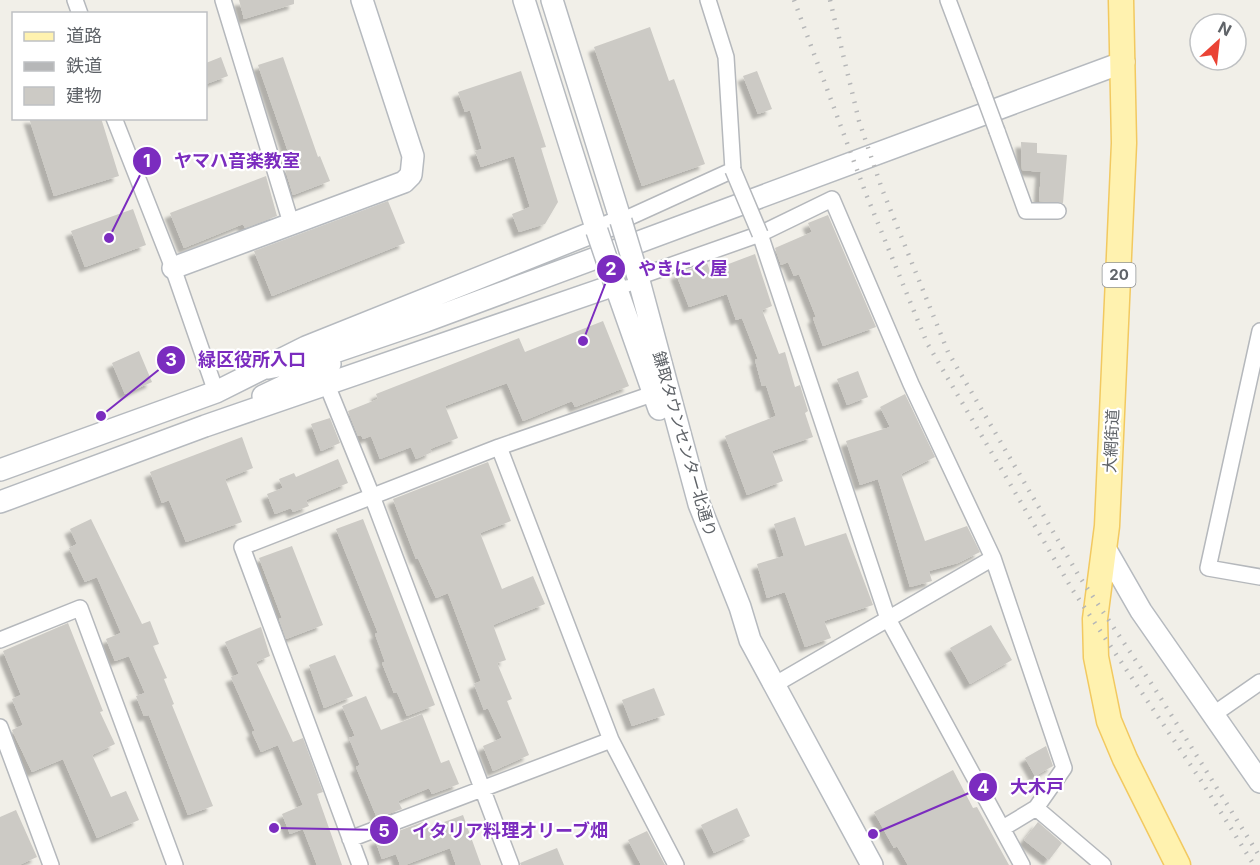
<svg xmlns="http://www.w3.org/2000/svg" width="1260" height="865" font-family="Inter,'Noto Sans JP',sans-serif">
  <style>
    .building { fill: #cccac5; filter: url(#shadow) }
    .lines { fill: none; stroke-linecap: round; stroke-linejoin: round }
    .street-casing { stroke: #b5b8bc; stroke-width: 18 }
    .secondary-casing { stroke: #b6babf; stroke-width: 24 }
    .primary-casing { stroke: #f2c960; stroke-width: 27 }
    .street { stroke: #fff; stroke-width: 15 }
    .secondary { stroke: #fff; stroke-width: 21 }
    .primary { stroke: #fff2af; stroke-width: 24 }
    .rail { stroke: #b6b7b8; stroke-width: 4.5; stroke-dasharray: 1.5 8; stroke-linecap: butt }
    .street-bridge-casing { stroke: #b5b8bc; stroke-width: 18; stroke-linecap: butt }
    .secondary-bridge-casing { stroke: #b6babf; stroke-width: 24; stroke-linecap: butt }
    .street-bridge { stroke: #fff; stroke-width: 15 }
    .secondary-bridge { stroke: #fff; stroke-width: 21 }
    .labels { text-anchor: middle; stroke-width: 4.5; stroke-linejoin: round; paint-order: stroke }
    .shield { fill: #fff; stroke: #8f9295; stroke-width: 1.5 }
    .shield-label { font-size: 15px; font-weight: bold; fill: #5f6368 }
    .street-label { font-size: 16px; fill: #5f6368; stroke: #fff }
    .leader { fill: none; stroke: #7b2cbf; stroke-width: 2 }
    .callout-dot { fill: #7b2cbf; stroke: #fff; stroke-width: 2 }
    .mark-label { font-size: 18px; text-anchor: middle; font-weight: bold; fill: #fff }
    .callout-label { font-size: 18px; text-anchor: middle; font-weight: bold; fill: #7b2cbf; stroke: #fff; stroke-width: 4.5; stroke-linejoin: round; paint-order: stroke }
  </style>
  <defs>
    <filter id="shadow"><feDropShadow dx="-5.5" dy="5.5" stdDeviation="1.5" flood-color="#0004"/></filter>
  </defs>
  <rect width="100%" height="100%" fill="#f1efe8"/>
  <path class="building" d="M239,0H294V4L244,19Z
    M650,27L669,81L674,79L705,164L642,186L594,47Z
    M221,57L228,76L206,84V63Z
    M283,57L318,157L320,156L330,181L293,195L285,169L293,166L258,65Z
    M521,71L546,147L541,148L558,202L545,224L519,232L512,214L530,207L514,156L481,167L475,151L482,149L470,110L465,112L458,92Z
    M757,71L772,109L758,114L743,76Z
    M29,118H101L119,176L54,196Z
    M1021,142L1037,143V153L1067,155L1063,203L1039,201L1041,172L1022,170Z
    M266,176L277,216L245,228L243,224L184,248L170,213Z
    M388,201L405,243L272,296L254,251Z
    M133,209L146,245L85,267L71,231Z
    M828,215L876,327L823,346L813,318L816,317L799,274L794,276L788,262L781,265L775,248L812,232L808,223Z
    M755,254L772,306L762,310L779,354L785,352L795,387L800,385L808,411L805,413L813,437L772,451L783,481L747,495L725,436L776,416L766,385L762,386L755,360L758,359L742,318L736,320L727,294L689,307L676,274L707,263L710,271Z
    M603,321L629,386L575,407L572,401L523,421L507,383L445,406L458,438L430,449L432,452L416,459L411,447L380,459L371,436L363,439L361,435L358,436L348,411L378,399L376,394L519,338L525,352Z
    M139,351L152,382L125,394L112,363Z
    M858,371L868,397L847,405L837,379Z
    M905,394L935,457L901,474L925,541L967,526L980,552L958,563L929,571L932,581L910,587L878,479L860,485L846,441L890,427L880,407Z
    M330,418L340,443L321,451L311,424Z
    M242,437L253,468L225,479L242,522L186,542L169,500L162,503L150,472Z
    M338,459L348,483L306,500L309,506L293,512L291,508L275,514L267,494L283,488L279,479L294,473L296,477Z
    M488,462L511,521L480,533L502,589L533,576L545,604L493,625L506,660L497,663L512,699L507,701L529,755L493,771L483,746L502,738L488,708L484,710L474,684L481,681L448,593L436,598L418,558L416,559L393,499Z
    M795,517L805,546L846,533L873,605L824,621L831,638L805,647L785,592L767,598L757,564L784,556L774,524Z
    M91,519L142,624L150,621L159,644L153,646L167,678L164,679L174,704L172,705L213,806L188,815L149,715L144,716L136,696L145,693L129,656L115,661L106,639L121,633L97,577L85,582L69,548L77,544L70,529Z
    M363,519L435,705L407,716L397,692L394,693L382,663L385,662L375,634L378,633L336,529Z
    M292,546L323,625L286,639L279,619L282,618L259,558Z
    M68,623L103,711L100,712L115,744L92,755L111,797L126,791L139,820L97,838L63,759L32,772L12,730L23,725L12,699L21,695L3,651Z
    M991,625L1012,660L970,684L950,648Z
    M261,627L270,656L256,662L293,742L303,738L323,792L317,794L342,865H317L303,829L290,834L282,814L303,805L278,745L261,752L252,732L255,731L231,677L239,674L225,642Z
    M335,655L353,696L324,708L309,665Z
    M654,688L665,715L632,726L622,700Z
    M366,696L381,730L422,714L441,763L449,760L459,784L432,794L429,788L398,801L402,809L377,818L356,767L360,765L349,738L355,736L342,706Z
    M1046,746L1053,766L1035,776L1025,758Z
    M953,770L973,808L977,807L1009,865H908L897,846L894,848L874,812Z
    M737,808L750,836L714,853L701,825Z
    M16,810L37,857L19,865H0V817Z
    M463,815L481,865H456L450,848L405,865H400L396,854L382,859L375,840L425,821L428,828Z
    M1038,822L1062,843L1049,860L1024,840Z
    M647,831L665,865H641L628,840Z
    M557,848L564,865H521L520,863Z"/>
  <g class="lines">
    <g class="street-casing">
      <path id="street" d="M75,0L80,14
        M223,0L291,223
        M948,0L980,85
        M114,118L173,268L216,392
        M997,131L1026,211H1058
        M621,221L733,170L726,57L708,0
        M760,234L888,619L1022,865
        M638,277L760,234L832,199L911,384L993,558L1064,768L1036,808L1003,828
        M1260,331L1208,568L1260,577
        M327,385L372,496L511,865
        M499,447L611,740
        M0,640L80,608L175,865
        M774,685L993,558
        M1214,714L1260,682
        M0,727L51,865
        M1036,808L1103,865
        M350,839L611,740L676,865
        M360,865L242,547L499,447L655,393"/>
    </g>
    <g class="secondary-casing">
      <path id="secondary" d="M524,0L597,231
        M173,268L404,182L411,175L413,156L362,0
        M615,284L659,409
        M268,368L314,359L426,321L1124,62
        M263,396L330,364
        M0,470L216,392L306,347L621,221L552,0
        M0,502L205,426L638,277L699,504L740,607L750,640L872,865
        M1106,550L1141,611L1260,782"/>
    </g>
    <g class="primary-casing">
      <path id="primary" d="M1121,0L1124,143L1107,526L1095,619L1096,657L1109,721L1125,759L1178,865"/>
    </g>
    <use href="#street" class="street"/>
    <use href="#secondary" class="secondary"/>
    <use href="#primary" class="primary"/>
    <path class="rail" d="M794,0L866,194L927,343L1072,589L1200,779L1254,865
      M830,0L859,121L882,189L948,352L1079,576L1155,689L1260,857"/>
    <g class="street-bridge-casing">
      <path id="street-bridge" d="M980,85L997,131
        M733,170L760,234"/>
    </g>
    <g class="secondary-bridge-casing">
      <path id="secondary-bridge" d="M621,221L638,277
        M597,231L615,284"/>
    </g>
    <use href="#street-bridge" class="street-bridge"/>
    <use href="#secondary-bridge" class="secondary-bridge"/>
  </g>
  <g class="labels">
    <rect class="shield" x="1102.5" y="263" width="33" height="24" rx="4.5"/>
    <g class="shield-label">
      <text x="1119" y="280">20</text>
    </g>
    <g class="street-label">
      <text transform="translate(1111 441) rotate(-87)" y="6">大網街道</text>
      <text transform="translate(685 444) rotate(74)" y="6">鎌取タウンセンター北通り</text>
    </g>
  </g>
  <path class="leader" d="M109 238L147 161M583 341L611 269M101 416L171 360M873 834L983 787M274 828L384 830"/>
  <g class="callout-dot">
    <circle cx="109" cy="238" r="6"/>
    <circle cx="583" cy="341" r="6"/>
    <circle cx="101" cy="416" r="6"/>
    <circle cx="873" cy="834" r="6"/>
    <circle cx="274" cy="828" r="6"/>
    <circle cx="147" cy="161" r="15"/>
    <circle cx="611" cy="269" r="15"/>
    <circle cx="171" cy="360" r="15"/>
    <circle cx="983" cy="787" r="15"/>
    <circle cx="384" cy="830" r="15"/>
  </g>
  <g class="mark-label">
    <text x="147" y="167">1</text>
    <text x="611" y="275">2</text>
    <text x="171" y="366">3</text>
    <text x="983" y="793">4</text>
    <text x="384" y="837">5</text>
  </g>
  <g class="callout-label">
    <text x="237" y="167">ヤマハ音楽教室</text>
    <text x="683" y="275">やきにく屋</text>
    <text x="252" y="366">緑区役所入口</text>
    <text x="1037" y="793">大木戸</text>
    <text x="510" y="837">イタリア料理オリーブ畑</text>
  </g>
  <rect x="12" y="12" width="195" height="108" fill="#ffffff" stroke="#bfc1c3" stroke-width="1.5"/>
  <rect x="24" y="32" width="30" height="9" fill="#fff2af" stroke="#bfc1c3" stroke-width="1.5"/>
  <text x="66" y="42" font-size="18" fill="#5f6368">道路</text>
  <rect x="24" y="62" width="30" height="9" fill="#b6b7b8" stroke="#bfc1c3" stroke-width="1.5"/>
  <text x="66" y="72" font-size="18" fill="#5f6368">鉄道</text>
  <rect x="24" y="87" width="30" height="18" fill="#cccac5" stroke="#bfc1c3" stroke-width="1.5"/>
  <text x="66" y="102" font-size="18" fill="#5f6368">建物</text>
  <g transform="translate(1218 42) rotate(27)"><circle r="28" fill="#ffffff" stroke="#bfc1c3" stroke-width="1.5"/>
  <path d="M0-4.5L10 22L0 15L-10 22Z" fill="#ea4335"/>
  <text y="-9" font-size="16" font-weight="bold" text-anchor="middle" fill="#5f6368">N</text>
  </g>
</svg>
